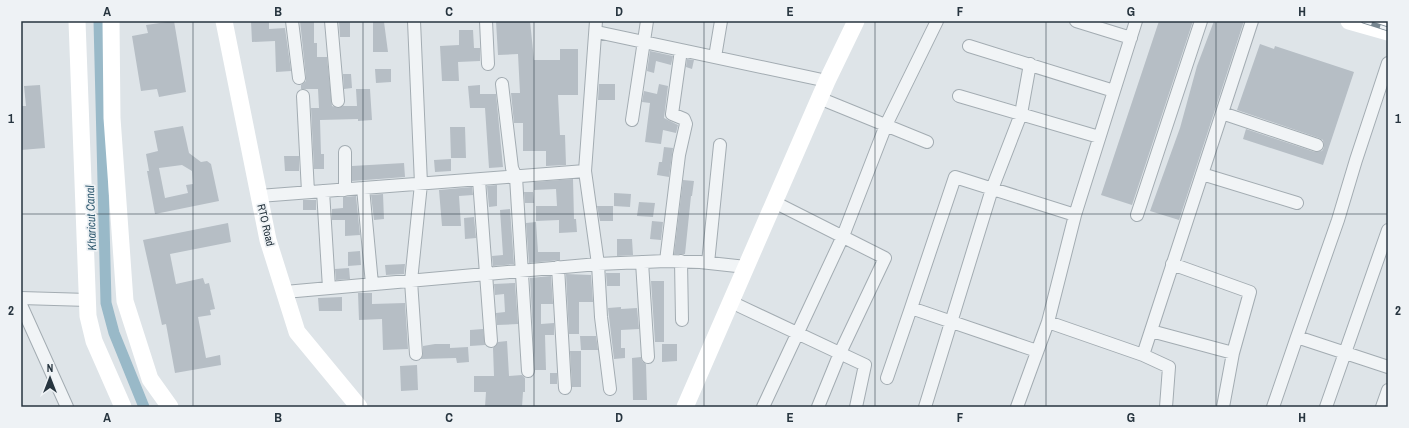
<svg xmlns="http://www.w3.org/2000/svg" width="1409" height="428" font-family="'Archivo Narrow',sans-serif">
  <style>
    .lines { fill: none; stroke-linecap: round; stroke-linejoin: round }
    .canal { stroke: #99b9c8; stroke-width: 11 }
    .building { fill: #b6bec5; fill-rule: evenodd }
    .street-casing { stroke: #a3acb2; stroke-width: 14 }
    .street { stroke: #f1f4f6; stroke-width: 12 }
    .secondary { stroke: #fff; stroke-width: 17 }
    .rail-casing { stroke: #788791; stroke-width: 4.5 }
    .rail { stroke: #eef2f5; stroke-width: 3; stroke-dasharray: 9; stroke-linecap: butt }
    .grid { fill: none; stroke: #27353f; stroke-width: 1; stroke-opacity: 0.55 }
    .labels { text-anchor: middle; stroke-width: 3.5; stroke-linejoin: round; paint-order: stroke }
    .street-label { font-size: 11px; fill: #27353f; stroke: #eef2f5 }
    .water-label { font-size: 12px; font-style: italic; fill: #325c72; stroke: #eef2f5 }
    .neatline { fill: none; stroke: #27353f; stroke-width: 1.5 }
    .grid-label { font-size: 13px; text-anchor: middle; font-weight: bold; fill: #27353f }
  </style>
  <rect width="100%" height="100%" fill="#dee4e8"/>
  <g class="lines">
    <path class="canal" d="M99,21L106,303L114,333L144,407"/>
  </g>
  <path class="building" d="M174,21L186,92L159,97L157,89L141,91L132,36L148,33L146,25Z
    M251,21H269V29L285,28L291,71L276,72L275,41L252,42Z
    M300,21H314V43H317V57H327L332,106L338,108L343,106H357L356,89H370L372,120L358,121V119L320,120L321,154H324V169H314L311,108H319L318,89H301V85L306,81V77Z
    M339,21H350V37H340Z
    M496,21H530L534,60H560V49H578V95H558L560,135H565L566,165L546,166V151H523V123H514L511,93H520L518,54L498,55Z
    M1159,21H1193L1132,205L1101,195Z
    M1214,21H1244L1179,220L1150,211L1180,128L1197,66Z
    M373,22H384L388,52H373Z
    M459,30H473L474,48H480V61L458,62L459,81H442L440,46L459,45Z
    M1260,44L1274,49L1275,46L1354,72L1323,165L1243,139L1246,129L1315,152L1322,151L1324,147L1323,140L1319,138L1237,110Z
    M650,51L673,56L671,65L656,61L654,73L647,71Z
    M687,59L694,60L692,69L686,67Z
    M375,69H391V82L376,83Z
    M343,74H351L352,88L344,89Z
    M599,84H615V100H598Z
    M659,84L668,86L664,118L678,125L676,133L663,130L661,144L645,142L650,103L642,102L644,91L657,94Z
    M40,85L45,148L21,150V106H26L24,86Z
    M480,85V94H496L503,167L489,168L485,108H470L468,86Z
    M183,126L189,153L201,162L207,161L211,164L219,201L155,214L147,171H149L146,154L158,151L154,131ZM182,165L192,171L193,184L186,185L188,193L165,198L159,168Z
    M450,127H465L466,158H451Z
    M664,147L673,148L669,177L657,175L659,162H662Z
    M284,156H299V171H285Z
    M451,159V171L435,172L434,160Z
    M404,163L405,177L352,181V166Z
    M573,179L574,219H576L577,232L559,233V220L536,221V206H557L556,189L534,190V182Z
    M683,180L694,181L692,196H691L685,254H674Z
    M497,185V206L489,207L487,186Z
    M472,187L473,195L459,196L461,226H442L439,190Z
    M524,192H533L534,203H525Z
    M614,193L631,194L630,207L614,206Z
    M383,194L384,219L374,220L371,195Z
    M356,196L360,235L345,236V220H332V209L343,208V197Z
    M303,200H316V210H303Z
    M639,202L655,203L653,217L637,216Z
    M597,206H613V221H600Z
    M510,209L514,264L493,266L492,256L503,255L500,210Z
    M474,217L476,238L465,239L464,218Z
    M652,221L663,222L661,240L650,239Z
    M536,222L538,252H560V260L529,263L526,223Z
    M228,223L231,242L170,254L176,284L203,278L205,284L209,283L215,309L210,310L211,315L198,317L206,358L220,355L221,365L175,373L166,324L162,325L143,240Z
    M617,239H632L633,255L617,256Z
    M360,251L361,265L348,266V252Z
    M405,264L404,274L386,275L385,265Z
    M349,268L350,279L336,280L335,269Z
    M606,273H620V286H607Z
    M566,274L591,275L593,302H579V334H569Z
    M551,276L553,304H541V324L554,323V335H545L546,370H535L530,278Z
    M651,281H664V342H655Z
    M515,283L518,324L497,325L496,313L505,312L504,294L495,295L494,284Z
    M358,293H372V304L405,303L408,349L383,350L382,319L359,320Z
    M342,297V311H319L318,298Z
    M621,307V309L637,308L639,329L621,330V348H625V358L614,359L608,308Z
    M483,329L485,345L470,346V330Z
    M580,336H596L598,350H581Z
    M507,341L509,376L522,375L525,378V392H523L522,407H485L486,392H474V376H494L493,348L498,342Z
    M435,344H450V348L468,347L469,362L457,363L456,358L421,359L423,354V346Z
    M662,344H677V361L662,362Z
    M570,351H581V387H572Z
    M641,357L642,361L646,364L647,400H633L632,358Z
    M417,365L418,390L401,391L400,366Z
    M550,373H557V384H550Z"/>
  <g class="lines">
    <g class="street-casing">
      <path id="street" d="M292,21L299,78
        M331,21L338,101
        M414,21L421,184L411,281L416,354
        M486,21L488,64
        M596,21L585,171L598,264L601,317L610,389
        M1076,21L1131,38
        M597,32L827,81
        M969,46L1114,91
        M715,57L721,21
        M1388,63L1356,160L1338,220L1297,337L1388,367
        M502,84L512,168L516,177L528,371
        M303,96L308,192
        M959,96L1099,137
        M819,98L927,142
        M1222,113L1317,145
        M632,120L647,21
        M1202,174L1297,203
        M479,180L491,341
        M363,188L372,284
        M345,190V152
        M323,191L329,288
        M259,196L585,171
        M774,202L885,258L840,353L818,407
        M1137,215L1201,21
        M666,261L679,155L686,124L684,119L672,114L681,50
        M681,261L682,320
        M642,262L648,357
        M708,263L720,145
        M558,267L565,388
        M285,292L598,264L666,261L700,262L746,267
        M21,298L88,300
        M731,302L865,365L856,407
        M21,305L67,407
        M1048,322L1143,355L1252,21
        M1151,331L1233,353L1250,292L1172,264
        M1037,351L911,308L955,177L1075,215
        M1143,355L1169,367L1166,407
        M887,378L911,308
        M763,407L843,236L886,125L937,21
        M925,407L992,189L1021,114L1030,64
        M1017,407L1048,322L1075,215L1136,21
        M1223,407L1233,353
        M1273,407L1297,337
        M1326,407L1388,230
        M1382,407L1388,390"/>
    </g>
    <use href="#street" class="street"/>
    <path class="secondary" d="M77,21L88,316L94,341L123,407
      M111,21L112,118L125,301L150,379L170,407
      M224,21L268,240L297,332L359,407
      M1349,21L1388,32
      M685,407L827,81L856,21"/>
    <g class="rail-casing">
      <path id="rail" d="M1363,21L1388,29"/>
    </g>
    <use href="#rail" class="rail"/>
  </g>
  <path class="grid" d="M193,21V407M363,21V407M534,21V407M704,21V407M875,21V407M1046,21V407M1216,21V407M21,214H1388"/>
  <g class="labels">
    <g class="street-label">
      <text transform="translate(266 225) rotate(77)" y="4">RTO Road</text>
    </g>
    <g class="water-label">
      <text transform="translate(91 218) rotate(-92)" y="4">Kharicut Canal</text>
    </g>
  </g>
  <rect width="1409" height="428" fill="none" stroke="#eef2f5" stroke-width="44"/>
  <g transform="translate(50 378)" stroke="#eef2f5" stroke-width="3" paint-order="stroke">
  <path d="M0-3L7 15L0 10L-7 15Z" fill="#27353f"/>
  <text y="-6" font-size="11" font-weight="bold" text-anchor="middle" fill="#27353f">N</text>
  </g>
  <rect x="22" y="22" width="1365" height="384" class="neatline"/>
  <g class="grid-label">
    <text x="107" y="16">A</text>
    <text x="278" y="16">B</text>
    <text x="449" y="16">C</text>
    <text x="619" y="16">D</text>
    <text x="790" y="16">E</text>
    <text x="960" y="16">F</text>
    <text x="1131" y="16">G</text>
    <text x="1302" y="16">H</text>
    <text x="11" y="123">1</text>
    <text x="1398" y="123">1</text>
    <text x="11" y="315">2</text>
    <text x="1398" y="315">2</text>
    <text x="107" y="422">A</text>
    <text x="278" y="422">B</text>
    <text x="449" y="422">C</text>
    <text x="619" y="422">D</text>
    <text x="790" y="422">E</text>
    <text x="960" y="422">F</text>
    <text x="1131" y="422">G</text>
    <text x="1302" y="422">H</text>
  </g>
</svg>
